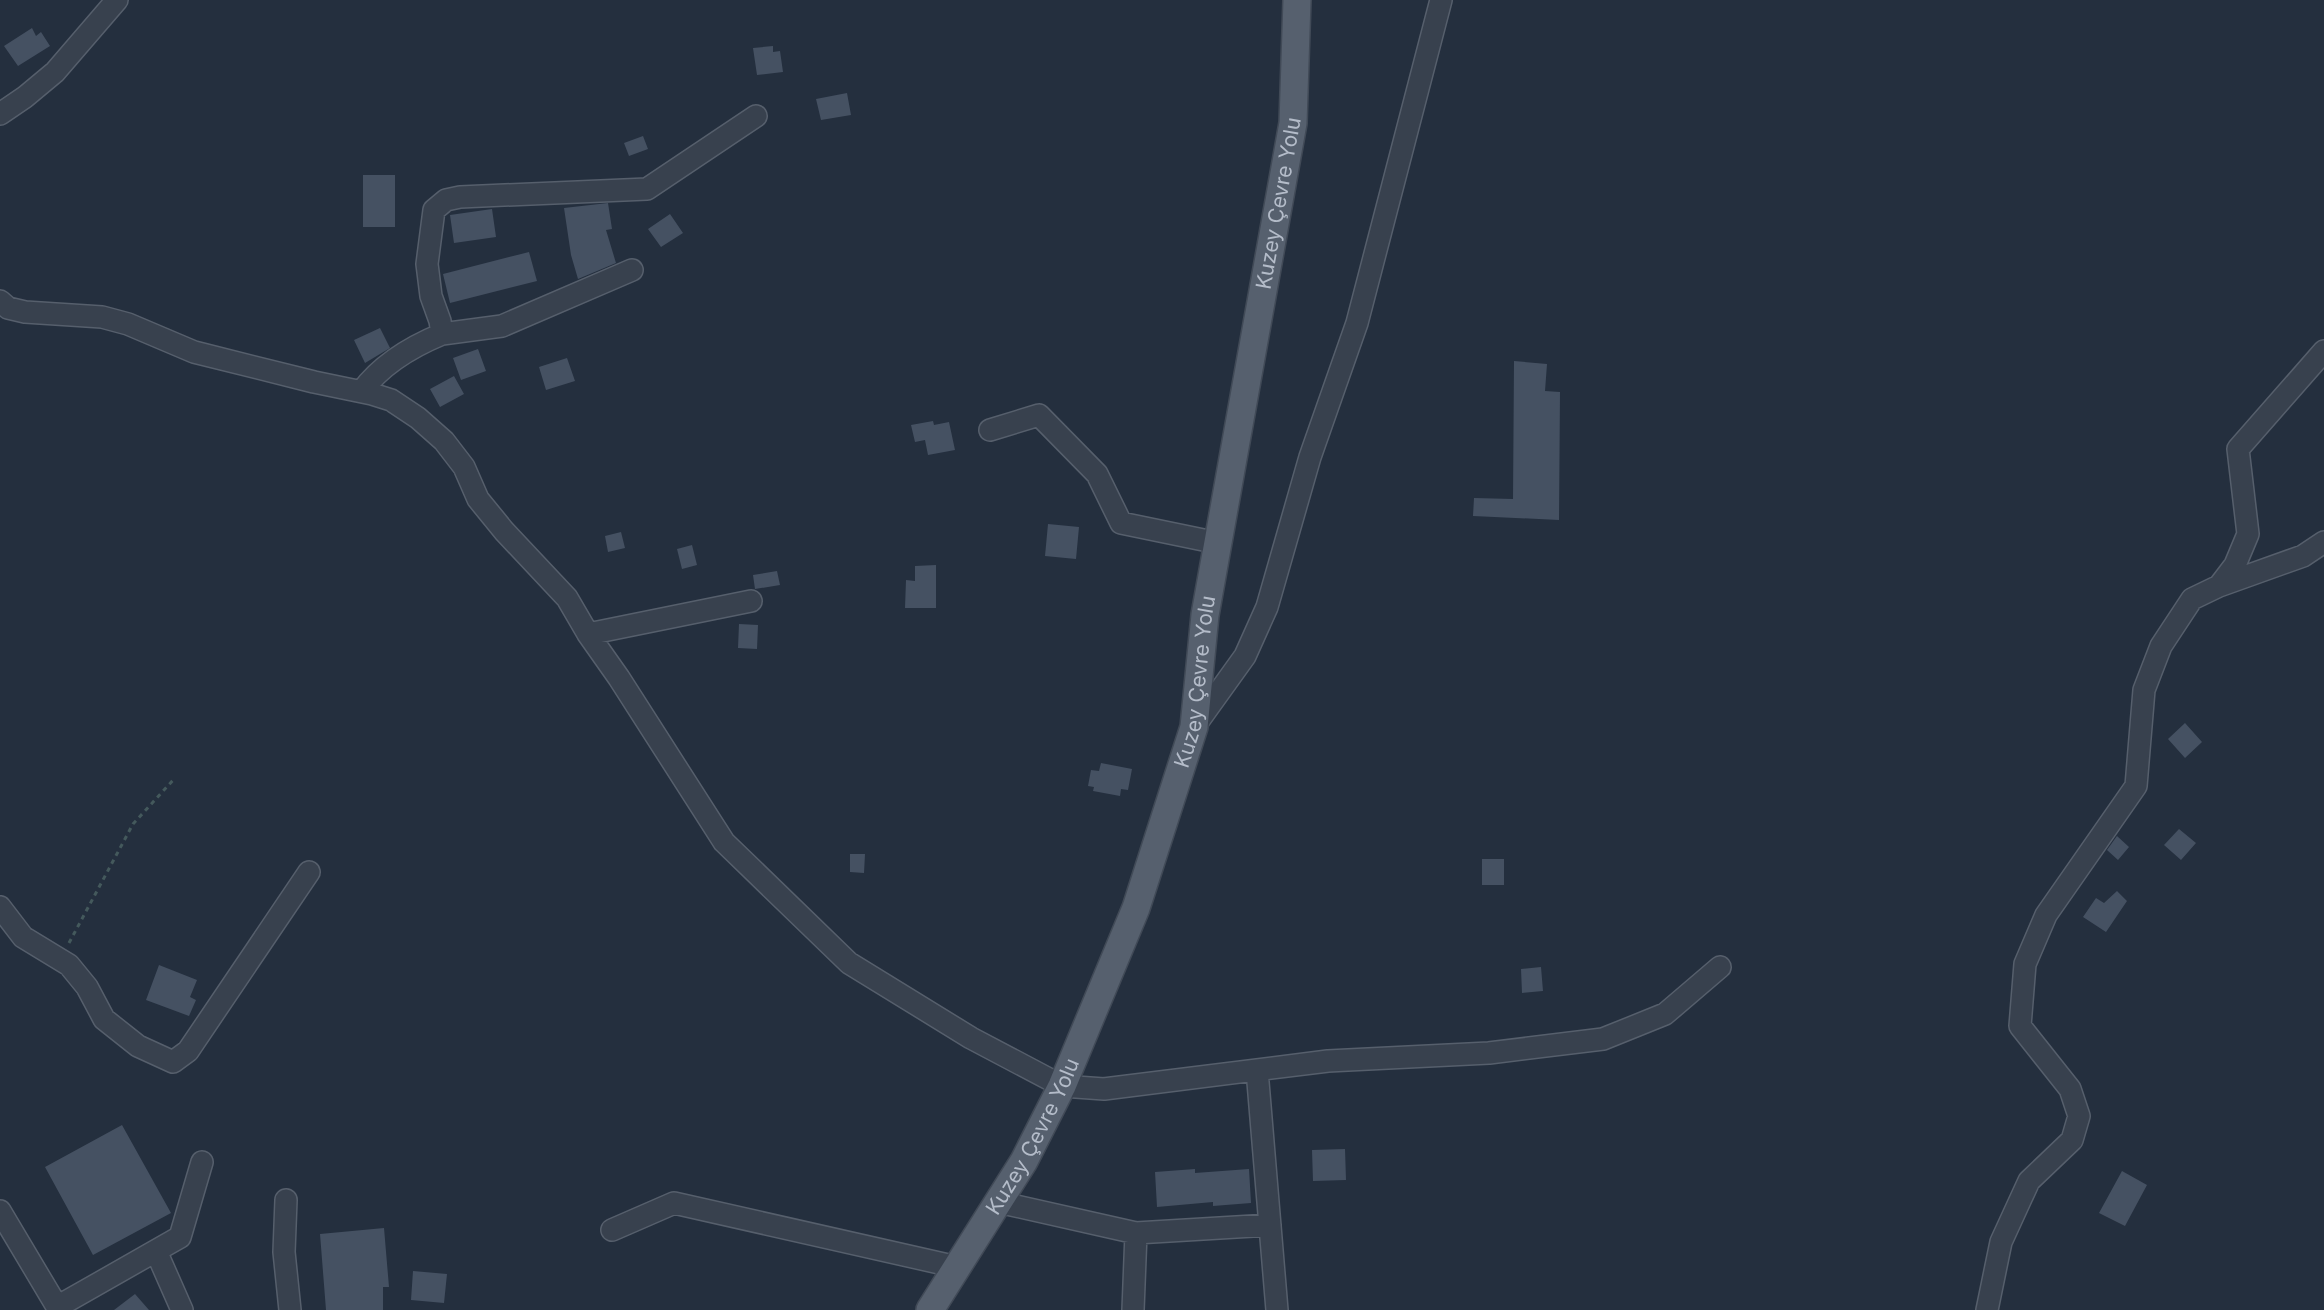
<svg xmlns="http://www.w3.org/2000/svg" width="2324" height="1310" font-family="Inter,sans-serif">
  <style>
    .building { fill: #455162 }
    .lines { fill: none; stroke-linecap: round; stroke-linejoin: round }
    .minor-casing { stroke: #565f6c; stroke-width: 24 }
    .major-casing { stroke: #414a57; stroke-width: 30 }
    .path { stroke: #44595c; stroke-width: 3; stroke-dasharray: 4.5 4.5; stroke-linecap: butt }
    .minor { stroke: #38414e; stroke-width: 21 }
    .major { stroke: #56606e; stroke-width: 27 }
    .labels { text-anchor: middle; stroke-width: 4.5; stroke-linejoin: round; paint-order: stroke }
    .street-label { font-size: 21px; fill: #b4bcc9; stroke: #1d2633 }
  </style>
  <rect width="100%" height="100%" fill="#242f3e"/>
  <path class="building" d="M32,28L36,36L41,32L50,46L18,66L4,46Z
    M773,46V52L780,51L783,72L757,75L753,48Z
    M847,93L851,115L821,120L816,99Z
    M643,136L648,149L629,156L624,143Z
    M363,175H395V227H363Z
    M608,203L612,229L606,230L616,263L578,279L571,255L564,208Z
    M492,209L496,237L454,243L450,215Z
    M670,214L683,233L661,247L648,229Z
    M529,252L537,281L450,303L443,274Z
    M380,328L390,348L365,363L354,340Z
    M478,349L486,371L461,380L453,358Z
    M567,358L575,381L546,390L539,367Z
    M1514,361L1547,364L1545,391L1560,392L1559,520L1473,516L1474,498L1513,499Z
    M454,376L464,394L440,407L430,389Z
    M933,421L934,425L949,422L955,450L928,455L925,440L915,442L911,425Z
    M1048,524L1079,527L1076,559L1045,556Z
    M621,532L625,548L608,552L605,536Z
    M692,545L697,565L682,569L677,549Z
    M936,565V608H905L906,580L915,581V566Z
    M777,571L780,585L755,589L753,575Z
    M739,624L758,625L757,649L738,648Z
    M2185,723L2202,742L2185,758L2168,739Z
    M1101,763L1132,769L1128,790L1121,789L1120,796L1093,791L1094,787L1088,786L1091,770L1099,771Z
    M2179,829L2196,843L2181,860L2164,845Z
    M2117,836L2129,847L2118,860L2107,850Z
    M850,854H865L864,873L850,872Z
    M1482,859H1504V885H1482Z
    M2117,891L2127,901L2106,932L2083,917L2096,898L2104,903Z
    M159,965L197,980L190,997L196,1000L189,1016L146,1000Z
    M1541,967L1543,991L1522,993L1521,969Z
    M122,1125L171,1213L93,1255L45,1167Z
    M1345,1149L1346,1180L1313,1181L1312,1150Z
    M1195,1169V1173L1249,1169L1251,1203L1213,1206V1202L1157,1207L1155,1172Z
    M2122,1171L2147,1185L2125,1226L2099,1213Z
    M384,1228L389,1287H383V1310H326L320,1234Z
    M413,1271L447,1274L444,1303L411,1300Z
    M135,1294L149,1310H114Z"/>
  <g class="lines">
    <g class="minor-casing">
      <path id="minor" d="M0,114L25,97L55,72L117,0
        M0,301L8,308L25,312L102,317L128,324L194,352L314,382L372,394L391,400L418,418L444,441L464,467L478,499L504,531L567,598L588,634L619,678L724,842L849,963L971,1038L1062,1086L1104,1089L1328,1061L1489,1053L1603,1039L1665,1014L1720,967
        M442,334L502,326L632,270
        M362,391C381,365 413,346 442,334L440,321L431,296L427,264L434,210L446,200L460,197L647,189L756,116
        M990,430L1039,415L1097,474L1121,523L1218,543
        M2219,586L2235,565L2248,534L2238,449L2324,351
        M588,634L751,601
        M1194,727L1245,656L1267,607L1310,457L1357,323L1441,0
        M0,907L23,937L69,965L87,987L104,1019L138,1046L173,1062L188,1051L309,872
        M1257,1070L1277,1310
        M286,1200L284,1252L290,1310
        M998,1202L1136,1233L1270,1225
        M0,1211L59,1310
        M612,1230L674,1203L957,1267
        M156,1251L182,1310
        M57,1307L180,1237L202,1162
        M1133,1310L1136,1233
        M1987,1310L2001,1242L2029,1181L2072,1140L2079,1116L2070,1089L2020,1026L2025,964L2046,915L2136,786L2144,690L2161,646L2192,599L2219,586L2303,556L2324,542"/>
    </g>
    <g class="major-casing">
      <g id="major">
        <path id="s1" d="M930,1310L1024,1161L1062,1086L1136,908L1194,727L1205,615L1293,123L1297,0"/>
      </g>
    </g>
    <path class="path" d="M69,943L133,824L175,778"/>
    <use href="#minor" class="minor"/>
    <use href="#major" class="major"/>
  </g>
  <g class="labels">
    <g class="street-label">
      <text dy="7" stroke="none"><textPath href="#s1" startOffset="1174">Kuzey Çevre Yolu</textPath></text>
      <text dy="7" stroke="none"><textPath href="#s1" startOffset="688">Kuzey Çevre Yolu</textPath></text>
      <text dy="7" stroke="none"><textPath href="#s1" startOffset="202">Kuzey Çevre Yolu</textPath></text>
    </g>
  </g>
</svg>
